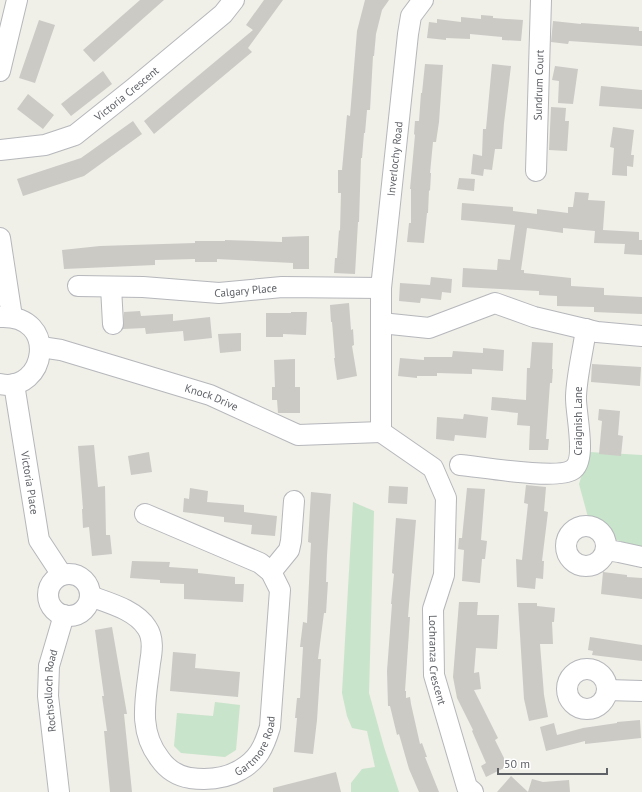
<svg xmlns="http://www.w3.org/2000/svg" width="642" height="792" font-family="'PT Sans',sans-serif">
  <style>
    .green { fill: #c8e4ca }
    .building { fill: #cbcac5 }
    .lines { fill: none; stroke-linecap: round; stroke-linejoin: round }
    .minor-casing { stroke: #b5b7bb; stroke-width: 22 }
    .minor { stroke: #fff; stroke-width: 20 }
    .labels { text-anchor: middle; stroke-width: 3; stroke-linejoin: round; paint-order: stroke }
    .street-label { font-size: 11px; fill: #5f6267; stroke: #fff }
  </style>
  <rect width="100%" height="100%" fill="#f0efe8"/>
  <path class="green" d="M589,452L642,455V547L616,540L606,527L588,517L579,484Z
    M353,502L374,511L369,693L384,747L399,792H351V783L362,769L375,767L367,731L352,728L347,716L342,693Z
    M215,702L240,705L236,750L225,757L181,753L174,746L177,713L213,716Z"/>
  <path class="building" d="M140,0H164L94,62L83,50Z
    M264,0H283L248,48L252,52L154,134L144,121L253,30L246,25Z
    M365,0H389L382,10L376,34L374,56H373L370,110H367L365,133H364L362,158H361L359,222H358L355,274L334,273L335,258H337L339,230L340,231L341,193H338V170H342L347,115L350,116L357,31Z
    M481,15L493,16V18L523,20L521,41L502,40V37L470,34V39L446,38V40L427,38L429,22L437,23V19L461,22V17L481,19Z
    M39,20L55,25L35,83L19,78Z
    M553,21L581,24V23L639,27V31H642V46L569,41L568,44L551,42Z
    M425,64L443,65L439,122L436,142H433L430,173H431L430,191L429,190L428,213H427L424,243L407,242L409,223H411V189H410L415,135L414,134L415,121H419L421,93H422Z
    M492,64L511,66L504,123L502,149H495L492,170L484,169L483,176L471,174L473,154L482,156L483,129H486Z
    M555,66L578,69L573,104L558,103L559,81L552,80Z
    M103,71L112,84L71,116L61,104Z
    M601,86L642,90V109L599,106Z
    M28,94L54,115L43,129L17,109Z
    M551,107L566,108L565,121H569L567,151L549,150Z
    M133,121L142,134L84,176L23,196L17,179L81,158Z
    M613,127L634,130L631,155H634L633,167L627,166V176L612,175L614,148L610,147Z
    M459,178L475,179L474,191L457,189Z
    M575,192L589,193L588,200L605,201L603,230L639,232V240H642V255L624,254L625,244L594,243L595,231L563,228V233L527,228L521,270H524V273L571,278V286L604,288V295L642,297V314L594,312V307L557,306V296L539,295V291L462,287L463,268L497,270L498,259L510,260L515,225L461,220L462,203L513,207V211L537,214V209L568,213V207H573Z
    M309,236V269H293V263L217,259V262H195V259L155,260V265L64,269L62,250L100,246L195,243V241H225V240L282,242V237Z
    M431,277L452,279L451,293L442,292L441,300L421,298L420,303L399,301L400,283L430,285Z
    M349,303L351,330L353,329L354,345L352,346L357,376L337,380L334,358H335L332,322H331L330,305Z
    M140,311L141,316L173,314V321L210,317L212,338L184,341L183,331L146,334L145,328L123,329L124,312Z
    M291,312H307L306,335L283,334V337H266V313H291Z
    M241,333V351L220,353L218,334Z
    M532,342L553,343L552,369H553L552,383H550L546,439H549L548,450H529L530,426L517,425L518,413L491,410L492,397L526,400L527,368H530Z
    M483,348L504,350L503,371L472,369V374L437,373V376H417V378L398,376L400,358L424,360V357H452L453,351L483,353Z
    M295,359V387H300V413H278L277,400H272V387H275L274,360Z
    M592,364L641,367L640,386L591,382Z
    M599,409L620,411L618,435L623,436L621,456L599,454L602,421L598,420Z
    M464,414L488,417L486,438L455,435L454,441L436,439L437,417L463,419Z
    M94,445L98,487L105,486L106,535H110L112,554L92,556L89,527L83,528L82,509H83L78,446Z
    M149,452L152,472L131,475L128,456Z
    M526,485L546,487L544,511L548,512L542,561H544L543,579L536,578L535,589L517,587L516,559L522,560L528,504L524,503Z
    M389,486L408,487L407,504L388,503Z
    M190,488L208,491L207,502L244,505V512L277,516L275,536L251,534L252,525L224,522V517L183,512L184,498L189,499Z
    M467,488L485,489L481,540L487,541L485,559H482L480,583L462,581L464,550L458,549L459,538H462Z
    M311,492L331,494L327,555L326,582H328L326,613H324L318,659H321L317,720L313,754L294,752L297,718H295L297,698H300L303,647H300L303,622L307,623L311,543L308,542Z
    M396,518L416,520L408,617H410L405,691H406V698L410,697L411,704L420,744L422,743L427,757H425L439,792H419L409,769L399,734L397,735L390,706H388L387,671L392,604H391L394,574L392,573Z
    M132,561L170,562L169,567L198,569V573L235,577V584H244L243,602L184,599V584L160,583V580L130,578Z
    M603,572L627,575V577L642,578V599L601,594Z
    M459,602H478L477,615H499L497,649L476,648L474,673L479,672L481,689L474,690L498,738L495,740L508,766L486,777L481,766L486,763L472,731L473,730L457,698L453,677Z
    M518,603H537V606L555,608L554,622H552L553,644H540L544,695L548,717L529,721L524,699Z
    M112,627L127,714H124L132,792H110L104,731H107L102,696H104L99,660L95,630Z
    M590,637L642,645V661L592,655L593,651L588,650Z
    M173,652L196,654L195,668L240,672L238,697L170,691Z
    M640,720L641,738L585,744V741L546,751L540,727L554,723L557,735L583,728L617,723V722Z
    M336,772L341,792H273V788Z
    M511,776L528,792L532,779L543,782L569,780L570,792H497Z"/>
  <g class="lines">
    <g class="minor-casing">
      <g id="minor">
        <path d="M0,71L17,0"/>
        <path id="s1" d="M0,150L45,145L75,135L134,88L223,14L234,0"/>
        <path id="s2" d="M536,171L541,0"/>
        <path d="M0,238L12,317"/>
        <path id="s3" d="M78,286L143,287L219,293L282,287L381,288"/>
        <path d="M111,287L113,324"/>
        <path d="M0,317C60,314 46,394 0,384"/>
        <path d="M381,323L429,328L495,303L534,317L597,332L642,336"/>
        <path id="s4" d="M41,347L61,350L210,395L298,435L381,432"/>
        <path id="s5" d="M14,384L39,540L62,575"/>
        <path id="s6" d="M381,432V288L408,34L411,16L423,0"/>
        <path id="s7" d="M381,432L433,468L446,498L444,575L433,609L434,675L467,787L473,792"/>
        <path d="M460,465C482,467 556,480 572,470C588,461 575,412 576,396C577,374 583,351 586,329"/>
        <circle cx="586" cy="546" r="20"/>
        <path d="M606,550L619,552L642,557"/>
        <path d="M271,572L289,550L291,541L294,501"/>
        <circle cx="69" cy="595" r="21"/>
        <path id="s8" d="M90,596C109,603 136,610 147,628C154,638 152,652 150,663C146,698 137,730 160,759C167,769 178,776 190,778C206,780 225,779 240,770C258,760 264,747 270,727L280,590L271,572L260,563L145,514"/>
        <circle cx="587" cy="689" r="20"/>
        <path d="M607,690L642,691"/>
        <path id="s9" d="M59,792L48,696L49,666L64,615"/>
      </g>
    </g>
    <use href="#minor" class="minor"/>
  </g>
  <g class="labels">
    <g class="street-label">
      <text dy="4" stroke="none"><textPath href="#s2" startOffset="86">Sundrum Court</textPath></text>
      <text dy="4" stroke="none"><textPath href="#s1" startOffset="143">Victoria Crescent</textPath></text>
      <text dy="4" stroke="none"><textPath href="#s6" startOffset="274">Inverlochy Road</textPath></text>
      <text dy="4" stroke="none"><textPath href="#s3" startOffset="168">Calgary Place</textPath></text>
      <text dy="4" stroke="none"><textPath href="#s4" startOffset="178">Knock Drive</textPath></text>
      <text transform="translate(578 421) rotate(-90)" y="4">Craignish Lane</text>
      <text dy="4" stroke="none"><textPath href="#s5" startOffset="100">Victoria Place</textPath></text>
      <text dy="4" stroke="none"><textPath href="#s7" startOffset="260">Lochranza Crescent</textPath></text>
      <text dy="4" stroke="none"><textPath href="#s9" startOffset="102">Rochsolloch Road</textPath></text>
      <text dy="4" stroke="none"><textPath href="#s8" startOffset="320">Gartmore Road</textPath></text>
    </g>
  </g>
  <path d="M498 768v6h109v-6" fill="none" stroke="#5f6267" stroke-width="2"/>
  <text x="504" y="768" font-size="12" fill="#5f6267" stroke="#ffffff" stroke-width="3" paint-order="stroke">50 m</text>
</svg>
